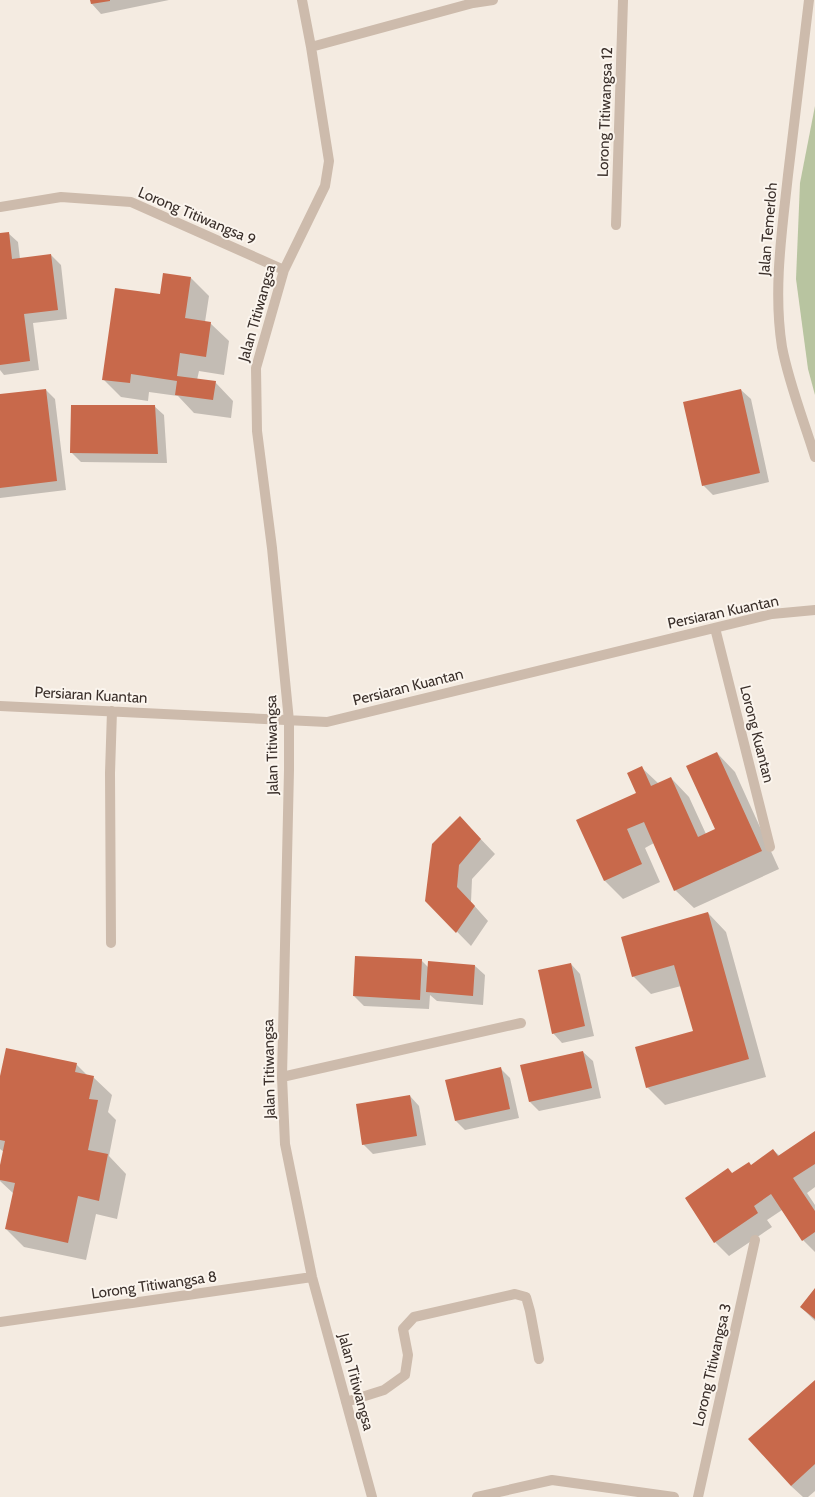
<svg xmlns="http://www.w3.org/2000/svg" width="815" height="1497" font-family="Cabin,sans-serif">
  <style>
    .green { fill: #b8c4a0 }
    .shadow { fill: #0003 }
    .building { fill: #c8694b }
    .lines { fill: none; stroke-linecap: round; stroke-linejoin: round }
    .minor { stroke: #cdbbac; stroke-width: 10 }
    .labels { text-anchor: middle; stroke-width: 4; stroke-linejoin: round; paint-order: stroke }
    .street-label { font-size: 15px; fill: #3b302b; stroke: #fbf5ee }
  </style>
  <rect width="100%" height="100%" fill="#f4ebe1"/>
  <path class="green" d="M815,106V395L808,369L796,279L800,183Z"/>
  <path class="shadow" d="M91,0H169L101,14L92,4Z
    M8,233L18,242L20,259L51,255L61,265L67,319L33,323L39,370L4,375L0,370V234Z
    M164,274L191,278L209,296L205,322L210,323L229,341L224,375L199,371L197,380L215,382L233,401L231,418L194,413L178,396L149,392L148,401L121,397L103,379L161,296Z
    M46,390L55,399L66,490L0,498V395Z
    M741,390L751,399L769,482L713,495L703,485Z
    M154,406L164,415L167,463L81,462L71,452Z
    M717,753L735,772L779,869L694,908L675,890L654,843L645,848L660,882L623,899L605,881L578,821L638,794L642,768L659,784L671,778L689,797L706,834L716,830Z
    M474,832L495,854L472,879L471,902L488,921L471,946L426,900Z
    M708,913L726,932L766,1077L665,1105L647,1087L694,1032L681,986L651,994L633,976Z
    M421,960L429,968V962L475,966L485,975L483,1005L437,1001L430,995L429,1009L364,1006L354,996Z
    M571,964L580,974L594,1036L562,1043L553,1033Z
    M583,1052L593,1061L601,1098L539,1111L530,1102L522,1066Z
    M76,1064L87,1075L93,1077L112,1095L108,1112L116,1120L109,1156L126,1174L117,1219L96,1214L86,1260L24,1247L6,1229L14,1194L0,1181V1170L4,1152L0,1149V1081Z
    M501,1069L510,1078L519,1118L465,1130L456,1121L446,1081Z
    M410,1096L419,1106L426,1145L373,1154L363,1144Z
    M815,1133V1187L807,1193L815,1205V1252L803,1240L782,1210L767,1220L772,1227L729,1256L715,1242L733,1174L751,1166L773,1150L780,1156Z
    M815,1289V1321L801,1307Z
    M815,1381V1491L808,1497H803L791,1486Z"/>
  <path class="building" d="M90,0H110V1L91,4Z
    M9,232L12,259L51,254L58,310L24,314L30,361L0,365V233Z
    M163,273L191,277L185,318L211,322L206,357L180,353L177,376L216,381L213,400L175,395L177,381L131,374L130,383L102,380L115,288L160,294Z
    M46,389L57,481L0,488V394Z
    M741,389L760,473L702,486L683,402Z
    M71,405H155L158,454L70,453Z
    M717,752L762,851L674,891L644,822L627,829L642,864L604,881L576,820L636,793L627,773L642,766L651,786L671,777L698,837L715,829L686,766Z
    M460,816L481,839L459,865L457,887L475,906L456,933L425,901L432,844Z
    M708,912L749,1059L646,1088L635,1047L693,1031L674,965L632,977L621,937Z
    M355,956L422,959L420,1000L353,996Z
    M428,961L475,965L473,996L426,992Z
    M571,963L585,1026L552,1034L538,970Z
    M6,1048L77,1063L75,1072L94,1076L89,1099L98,1100L88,1150L108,1154L99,1201L78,1196L68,1243L5,1229L15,1183L0,1180V1165L5,1141L0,1140V1076Z
    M583,1051L592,1088L529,1102L520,1065Z
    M501,1067L510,1109L455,1121L445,1080Z
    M410,1095L417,1136L362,1145L356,1104Z
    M815,1131V1164L793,1178L815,1211V1232L802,1241L771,1194L754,1206L758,1213L714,1243L685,1198L728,1168L732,1173L749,1162L751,1165L773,1149L778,1156Z
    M815,1288V1319L800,1307Z
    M815,1380V1464L791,1486L748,1439Z"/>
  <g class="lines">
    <path class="minor" d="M302,0L311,47L329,161L325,186L284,270L256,368L257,431L272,548L289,721V770L282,1077L285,1144L312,1277L372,1497
      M809,0C802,58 795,116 788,175C782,231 773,290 782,347C789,384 804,421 815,457
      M311,47L473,3L493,0
      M0,207L61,197L131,202L284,270
      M616,225L623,0
      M715,628L770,847
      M0,706L327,722L772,614L815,610
      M111,943L110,773L112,711
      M282,1077L521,1023
      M0,1322L312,1277
      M346,1402L384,1390L405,1375L408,1355L403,1329L414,1317L515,1294L526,1297L530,1311L539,1359
      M477,1497L552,1480L674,1497
      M698,1497L755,1240"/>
  </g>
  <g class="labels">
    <g class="street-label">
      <text transform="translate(605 112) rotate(-88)" y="5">Lorong Titiwangsa 12</text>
      <text transform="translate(197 216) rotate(23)" y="5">Lorong Titiwangsa 9</text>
      <text transform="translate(768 229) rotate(-85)" y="5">Jalan Temerloh</text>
      <text transform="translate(257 313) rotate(-74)" y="5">Jalan Titiwangsa</text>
      <text transform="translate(723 612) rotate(-12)" y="5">Persiaran Kuantan</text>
      <text transform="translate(408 687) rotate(-14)" y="5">Persiaran Kuantan</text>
      <text transform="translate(91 695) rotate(3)" y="5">Persiaran Kuantan</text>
      <text transform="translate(757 734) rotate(76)" y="5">Lorong Kuantan</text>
      <text transform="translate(272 745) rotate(-91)" y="5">Jalan Titiwangsa</text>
      <text transform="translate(269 1069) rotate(-91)" y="5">Jalan Titiwangsa</text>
      <text transform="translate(154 1285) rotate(-8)" y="5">Lorong Titiwangsa 8</text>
      <text transform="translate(712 1365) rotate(-77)" y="5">Lorong Titiwangsa 3</text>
      <text transform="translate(356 1382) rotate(75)" y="5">Jalan Titiwangsa</text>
    </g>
  </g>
</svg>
